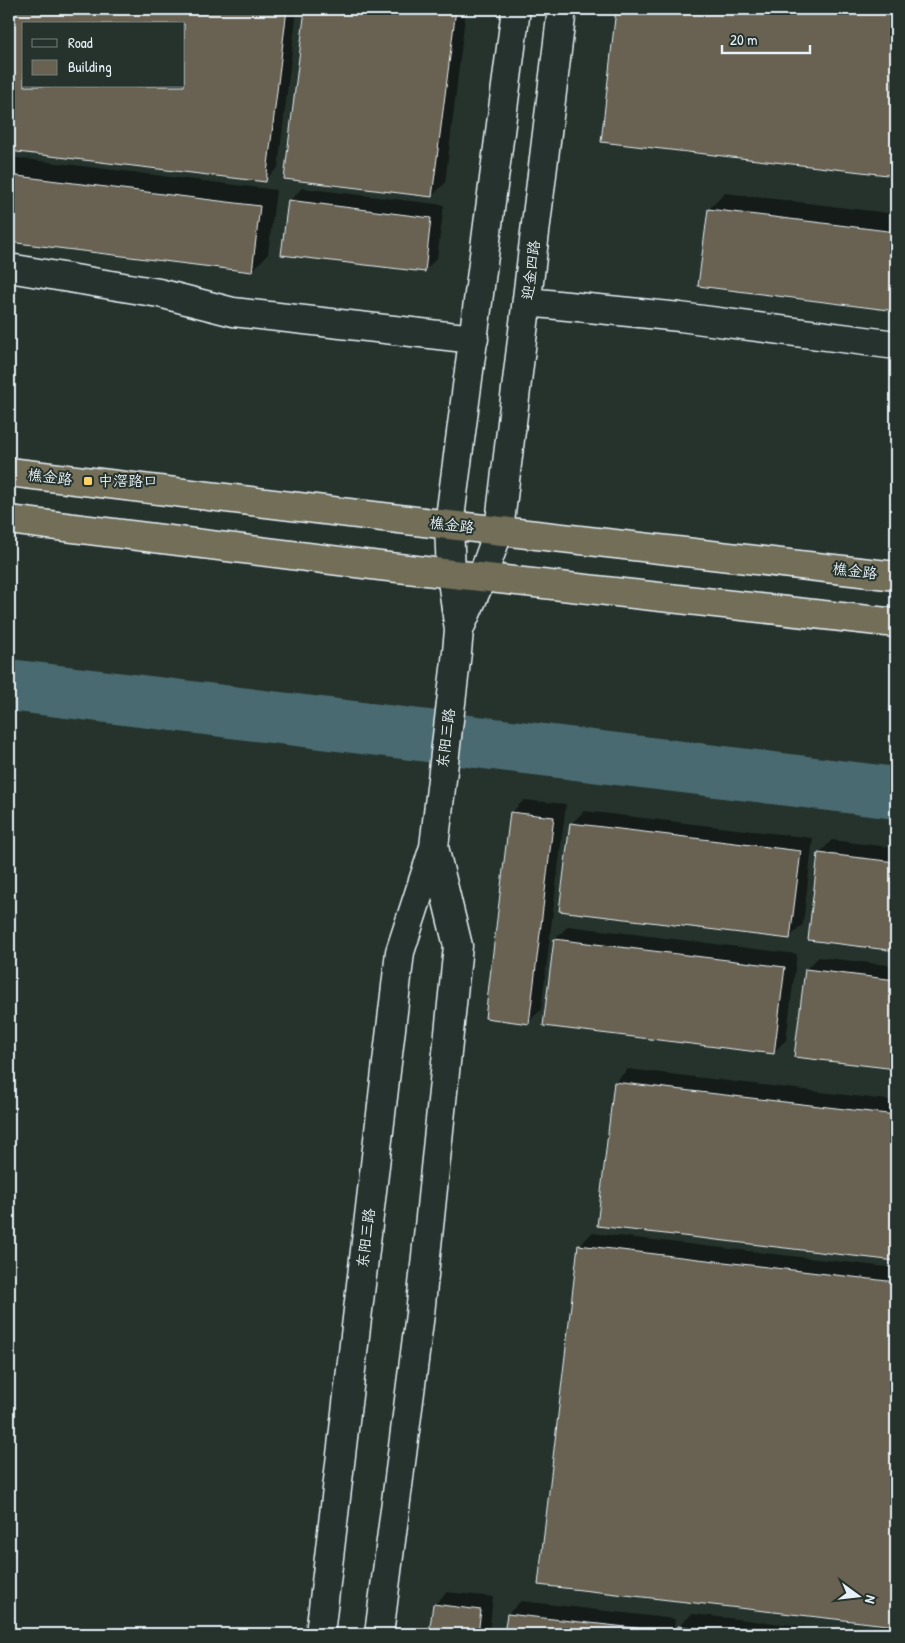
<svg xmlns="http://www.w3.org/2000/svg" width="905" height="1643" font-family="'Patrick Hand','LXGW WenKai TC',sans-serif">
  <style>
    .shadow { fill: #0007; fill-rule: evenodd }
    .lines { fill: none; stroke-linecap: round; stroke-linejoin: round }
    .river { stroke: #496a6f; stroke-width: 52 }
    .building { fill: #696252; stroke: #e8f1f8; fill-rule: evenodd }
    .minor-casing { stroke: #e8f1f8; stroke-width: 31 }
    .highway-casing { stroke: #e8f1f8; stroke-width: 31 }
    .minor { stroke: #26332d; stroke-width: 28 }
    .highway { stroke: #726e59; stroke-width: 28 }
    .poi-dot { fill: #ffd166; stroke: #26332d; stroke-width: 2 }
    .labels { text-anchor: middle; stroke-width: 4; stroke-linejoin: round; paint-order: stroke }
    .street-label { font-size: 15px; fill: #e8f1f8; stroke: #26332d }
    .poi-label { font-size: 15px; fill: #e8f1f8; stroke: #26332d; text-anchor: start }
  </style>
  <rect width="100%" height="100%" fill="#26332d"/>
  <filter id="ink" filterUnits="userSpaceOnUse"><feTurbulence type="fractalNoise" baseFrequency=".02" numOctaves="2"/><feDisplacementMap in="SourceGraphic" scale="10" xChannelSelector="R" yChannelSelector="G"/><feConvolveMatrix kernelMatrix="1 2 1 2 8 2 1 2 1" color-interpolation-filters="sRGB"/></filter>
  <g filter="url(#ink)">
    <path class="shadow" d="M16,9H297L278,168L265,180L9,150V67ZM24,24H184V86H24Z
      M306,9H466L445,183L432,196L286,178Z
      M618,9H896V175L602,141Z
      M9,157L276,190L268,254L252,271L9,241Z
      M302,188L444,205L437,258L424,271L290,201Z
      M725,193L896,214V310L699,285L709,209Z
      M524,800L566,804L541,1010L528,1022L511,813Z
      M584,811L813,838L803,924L790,937L571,824Z
      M832,840L896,848V950L809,939L820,853Z
      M568,926L797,954L786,1040L773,1053L544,1025L555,939Z
      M819,957L896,966V1068L796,1055L806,969Z
      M628,1069L896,1101V1260L598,1225L615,1082Z
      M592,1233L896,1268V1625L540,1584L579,1246Z
      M447,1592L493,1597L489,1634H431L434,1605Z
      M521,1601L675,1619L673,1634H505L508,1614Z
      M692,1614L872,1634H678L679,1626Z"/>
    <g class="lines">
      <path class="river" d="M9,685L896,793"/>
    </g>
    <path class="building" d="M14,9H287L266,182L9,151V57ZM24,24H184V86H24Z
      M305,9H456L432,197L284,179Z
      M616,9H896V176L601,142Z
      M9,175L260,206L252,272L9,242Z
      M288,200L431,218L425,272L281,255Z
      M708,209L896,232V311L698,286Z
      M510,812L554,817L529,1024L485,1018Z
      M570,823L801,851L790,939L559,911Z
      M818,853L896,862V951L808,940Z
      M554,939L785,967L774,1054L543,1026Z
      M805,969L896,980V1069L794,1057Z
      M614,1082L896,1115V1261L597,1226Z
      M578,1245L896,1282V1626L538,1585Z
      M433,1604L481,1610L478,1634H429Z
      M507,1614L663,1631L662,1634H504Z
      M678,1626L751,1634H677Z"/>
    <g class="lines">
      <g class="minor-casing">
        <path id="minor" d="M9,268L159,293L233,312L474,339
          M527,302L680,317L896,345
          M459,630L482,577L499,530L562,9
          M320,1634L400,952L434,847L457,652L459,630L451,573L449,525L516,9
          M379,1634L420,1314L458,946L434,847"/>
      </g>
      <g class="highway-casing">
        <path id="highway" d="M9,472L449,525L896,576
          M9,520L380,566L896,623"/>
      </g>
      <use href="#minor" class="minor"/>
      <use href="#highway" class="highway"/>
    </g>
  </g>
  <rect class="poi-dot" x="83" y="476" width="10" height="10" rx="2.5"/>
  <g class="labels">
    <g class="street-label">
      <text transform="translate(531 270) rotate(-83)" y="5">迎金四路</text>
      <text transform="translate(50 477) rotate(7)" y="5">樵金路</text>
      <text transform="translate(452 525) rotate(7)" y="5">樵金路</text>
      <text transform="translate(855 571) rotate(7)" y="5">樵金路</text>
      <text transform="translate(446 738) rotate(-83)" y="5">东阳三路</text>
      <text transform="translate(366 1238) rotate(-83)" y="5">东阳三路</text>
    </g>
    <g class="poi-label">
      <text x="98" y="486">中滘路口</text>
    </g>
  </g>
  <rect width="905" height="1643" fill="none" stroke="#26332d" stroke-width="30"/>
  <rect x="15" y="15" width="875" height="1613" fill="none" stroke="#e8f1f8" stroke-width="2" filter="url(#ink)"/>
  <rect x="22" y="22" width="162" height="65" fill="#26332d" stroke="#747f7e"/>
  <rect x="32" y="39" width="25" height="8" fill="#26332d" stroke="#747f7e"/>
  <text x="68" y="48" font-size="15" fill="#e8f1f8">Road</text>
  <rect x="32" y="60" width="25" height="15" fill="#696252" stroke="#747f7e"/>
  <text x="68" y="72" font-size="15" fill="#e8f1f8">Building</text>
  <g transform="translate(858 1596) rotate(105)" stroke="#26332d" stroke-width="4" paint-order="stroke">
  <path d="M0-4L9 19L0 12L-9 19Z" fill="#e8f1f8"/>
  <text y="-8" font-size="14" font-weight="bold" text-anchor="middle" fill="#e8f1f8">N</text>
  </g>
  <path d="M722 45v8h88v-8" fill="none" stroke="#e8f1f8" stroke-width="2.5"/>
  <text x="730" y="45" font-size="15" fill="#e8f1f8" stroke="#26332d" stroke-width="4" paint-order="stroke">20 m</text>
</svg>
